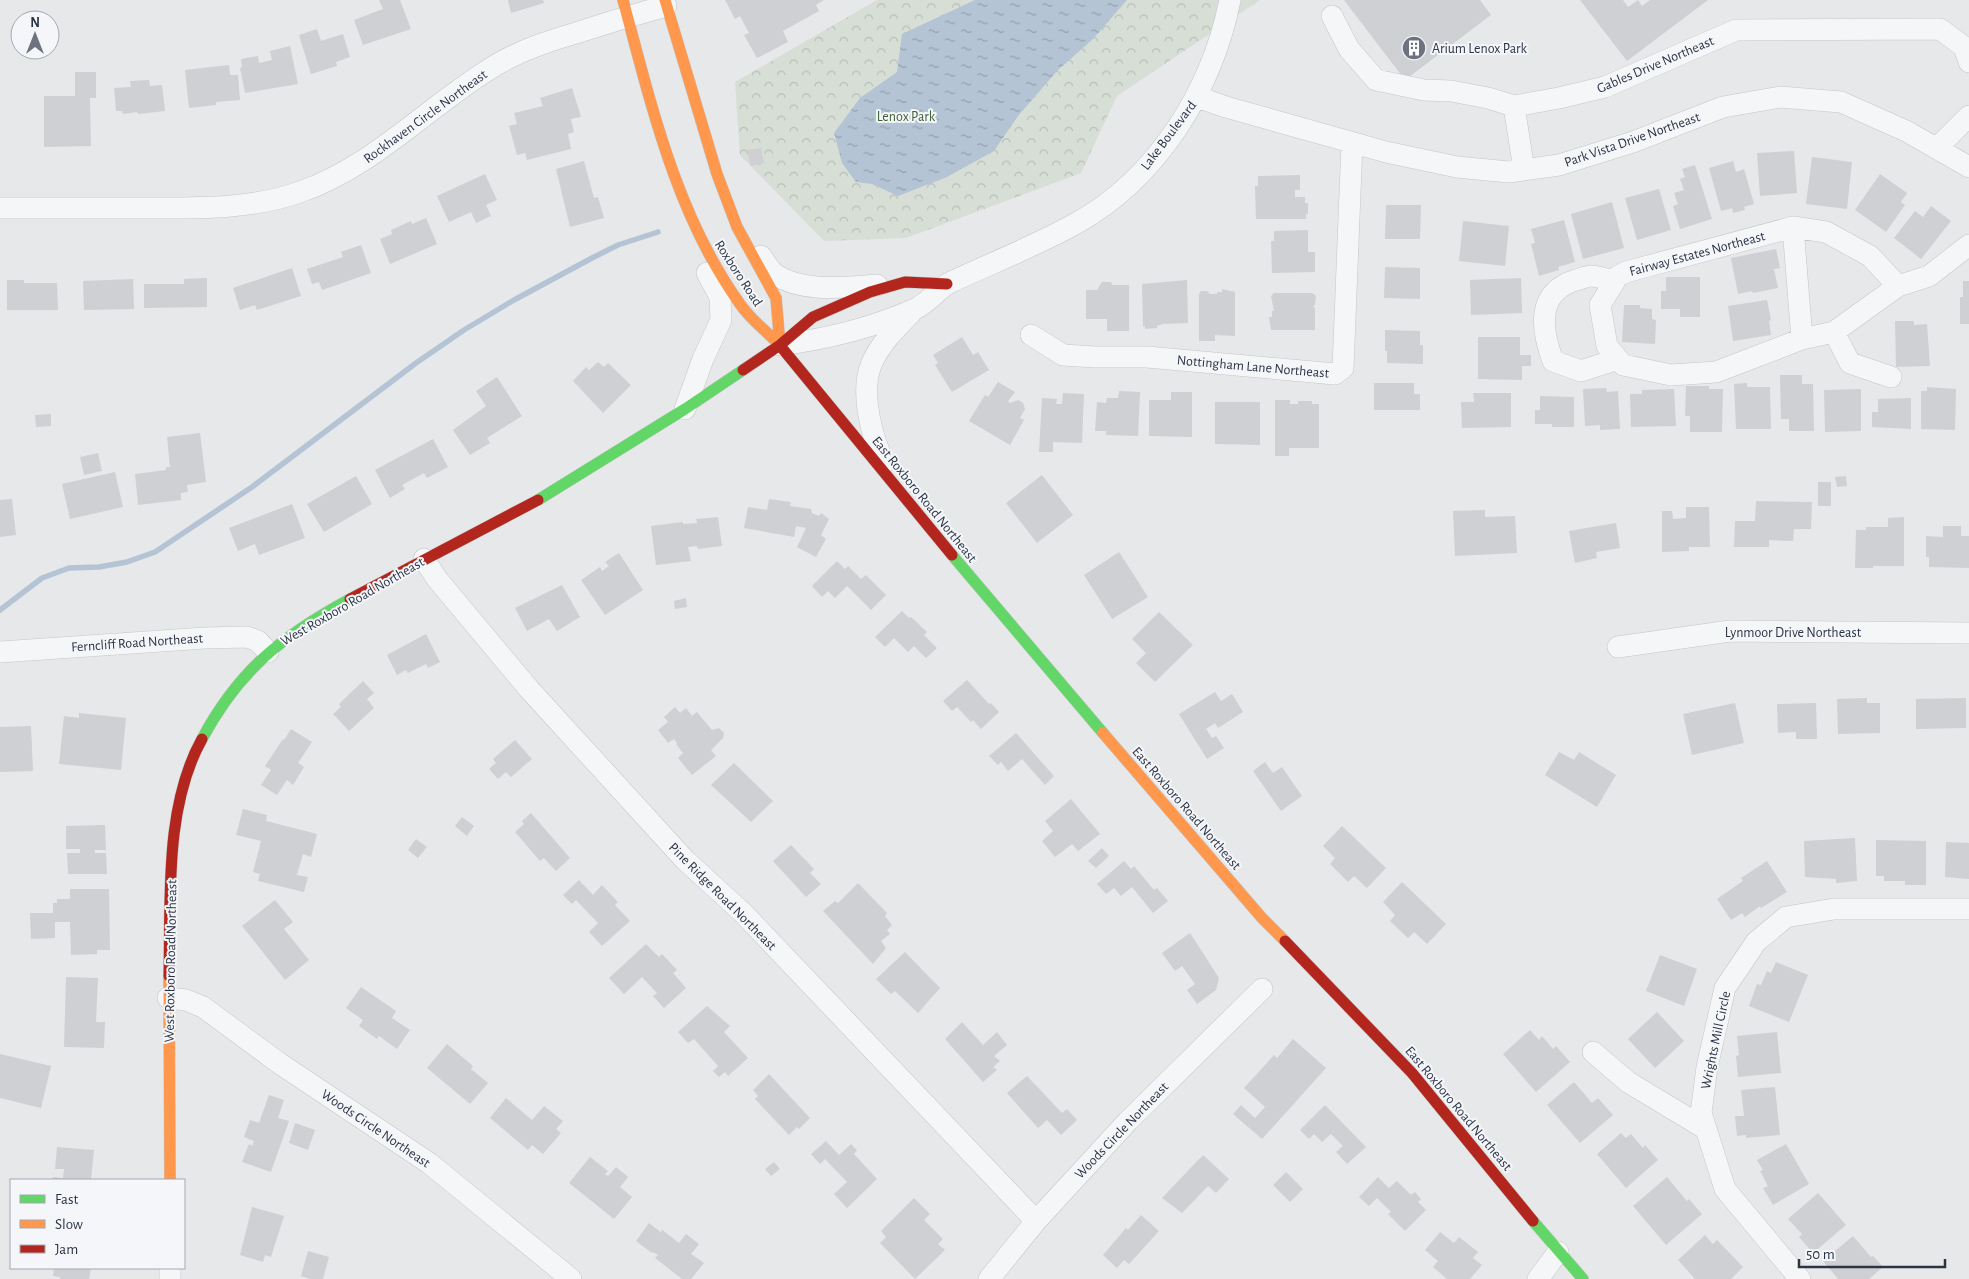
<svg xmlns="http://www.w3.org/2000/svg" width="1969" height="1279" font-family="'Alegreya Sans',sans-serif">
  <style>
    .park { fill: url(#park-crowns) }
    .water { fill: url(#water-ripples) }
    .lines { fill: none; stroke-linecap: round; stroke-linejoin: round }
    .stream { stroke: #b4c4d5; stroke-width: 5.5 }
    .building { fill: #ced0d3 }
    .street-casing { stroke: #c4c6c8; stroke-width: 22 }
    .fast-casing { stroke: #c4c6c8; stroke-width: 12 }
    .slow-casing { stroke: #c4c6c8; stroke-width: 12 }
    .jam-casing { stroke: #c4c6c8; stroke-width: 12 }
    .street { stroke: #f5f6f7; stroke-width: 21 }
    .fast { stroke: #63d668; stroke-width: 11 }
    .slow { stroke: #ff974d; stroke-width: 11 }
    .jam { stroke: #b3261e; stroke-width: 11 }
    .labels { text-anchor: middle; stroke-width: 4; stroke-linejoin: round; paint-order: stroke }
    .poi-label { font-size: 14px; fill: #2b3445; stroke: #f4f6f9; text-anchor: start }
    .street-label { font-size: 14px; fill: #2b3445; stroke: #f4f6f9 }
    .park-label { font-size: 14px; fill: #3f6138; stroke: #f4f6f9 }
  </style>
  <defs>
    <pattern id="park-crowns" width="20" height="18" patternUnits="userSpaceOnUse" patternTransform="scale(1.25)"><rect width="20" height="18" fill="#d6ded6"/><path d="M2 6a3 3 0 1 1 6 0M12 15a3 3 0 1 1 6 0" fill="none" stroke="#b8bfb9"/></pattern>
    <pattern id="water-ripples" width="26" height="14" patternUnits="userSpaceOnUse" patternTransform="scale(1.25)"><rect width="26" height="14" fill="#b4c4d5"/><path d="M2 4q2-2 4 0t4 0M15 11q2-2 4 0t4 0" fill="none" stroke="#93a0af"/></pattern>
  </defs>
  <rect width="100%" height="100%" fill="#e6e8ea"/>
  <path class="park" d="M877,0H1260L1117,96L1081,173L906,238L824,241L740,155L735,82Z"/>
  <path class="water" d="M975,0H1127L1093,39L1058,70L1018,116L994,151L947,177L898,196L872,184L856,182L842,163L834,133L860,98L897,72L902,34Z"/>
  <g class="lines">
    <path class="stream" d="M0,610L42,578L69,568L99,567L127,562L155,552L252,487L416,363L464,330L514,300L592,258L618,245L658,232"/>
  </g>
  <path class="building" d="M379,0H400L411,29L363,45L354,20L383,9Z
    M508,0H543L544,3L511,13Z
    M725,0H824L816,5L819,11L783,31L788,42L757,58L744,35L749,33L740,16L735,19Z
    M1344,0H1480L1491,15L1405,80Z
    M1580,0H1623L1628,7L1638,0L1642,6L1650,0H1708L1627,61Z
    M317,29L321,41L343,34L350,57L336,62L337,66L311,74L299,35Z
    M290,46L298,84L245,93L240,68L242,67L241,59L258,56L259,63L272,60L270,51Z
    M229,65L230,75H238L240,100L216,102V105L189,108L185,70Z
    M75,72H96V98H90L91,146L44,147V96H75Z
    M149,80L150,86L162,85L165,111L138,114L137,112L123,114L122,111H116L114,88L131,87L130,81Z
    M572,88L581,117L571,119L574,132L568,134L571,149L527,160L525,153L517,155L509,126L517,124L514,113L543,106L540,98Z
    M761,148L764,163L751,166L747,150Z
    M1794,151L1797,193L1760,196L1757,153Z
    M1812,157L1852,162L1847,209L1806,204Z
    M584,161L594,198L598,197L604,218L570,227L556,169Z
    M1733,161L1736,172L1744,169L1754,204L1744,207L1745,210L1733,213L1732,208L1721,211L1709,168Z
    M1695,165L1712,219L1680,229L1673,206L1678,204L1674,193L1684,190L1680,179L1685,177L1682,169Z
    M485,174L497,200L486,205L491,216L476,223L471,212L449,222L437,196Z
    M1880,174L1907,193L1901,202L1905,205L1886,232L1855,210Z
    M1300,175V190H1295V197H1305V203H1308V214H1306V219H1256L1255,186H1258V176Z
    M1659,189L1671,230L1637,240L1625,198Z
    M1612,202L1624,248L1583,259L1571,214Z
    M1386,205H1421L1420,239H1385Z
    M1931,206L1951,221L1921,259L1894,238L1915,211L1923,217Z
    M426,218L437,244L390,264L380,239L392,234L391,230L411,221L412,224Z
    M1564,220L1575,262L1558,267L1559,270L1539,276L1531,244L1535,243L1531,229Z
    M1463,221L1509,226L1505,266L1459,261Z
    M1308,230V252H1315V272L1272,273L1271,241H1274V231Z
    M361,245L371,273L322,290L319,282L312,284L307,269L343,257L341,252Z
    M1776,249L1780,268L1774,269L1778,288L1753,293L1752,291L1738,294L1731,258Z
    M1385,267L1420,268V299L1384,298Z
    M292,268L301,296L257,310L255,305L240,310L233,288Z
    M1666,277H1700V317H1680V309H1661V291H1666Z
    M207,278V307L144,308V284H184V279Z
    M1521,278L1522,313L1471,315L1470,280Z
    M133,279L134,309L84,310L83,281Z
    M7,280H24V283H57L58,310H7Z
    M1187,280L1188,323L1163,324L1157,326V328L1145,329V326L1143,327L1142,284Z
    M1963,281H1969V324H1960V297H1963Z
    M1102,282H1111L1112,285H1129V331H1107V319H1086V290H1097Z
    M1222,289L1235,292V336L1215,335V341H1199V294L1201,291H1207L1210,294H1217V292H1222Z
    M1274,293H1312L1316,296L1315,304L1313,307L1315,308V330H1271L1269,317H1272V311H1274L1271,296Z
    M1767,300L1771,320L1769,321L1771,335L1733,341L1728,306Z
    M1624,305H1640V308L1652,309V319L1656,320L1655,344L1622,342Z
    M1895,321H1914V325L1927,324L1930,366L1896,367Z
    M1385,330L1420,331V345H1423V364L1387,363V351H1385Z
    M962,337L973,355L978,352L989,370L952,392L935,365L938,363L933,355Z
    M1478,337H1520V355H1531V366H1522V380L1478,379Z
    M598,362L604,367L608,363L631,385L603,413L573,381L586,367L589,370Z
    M1780,375H1802V384H1813L1814,431H1789V419H1781Z
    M497,377L522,416L487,438L490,443L470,455L453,430L486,406L476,391Z
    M998,382L1015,392L1008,401L1010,403L1018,400L1023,403L1025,409L1020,418L1024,420L1010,445L969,421L985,395L988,397Z
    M1374,383H1414V394H1420V410H1374Z
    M1747,383V387H1770L1771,429H1736L1734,384Z
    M1686,386H1709V389H1723L1722,432H1690V416H1685Z
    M1927,387L1956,389L1955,430L1921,429V391H1927Z
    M1606,388L1607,392L1618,391L1620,429L1600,430V425L1585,426L1583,389Z
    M1674,389L1676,426L1631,427L1630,394H1642V390Z
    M1861,389V431L1825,432L1824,390Z
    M1119,391L1140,392L1138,436L1106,435V431H1095L1097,402L1106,403L1107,398H1118Z
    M1171,392H1192V437L1149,436V400H1171Z
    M1063,393L1084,394L1082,443L1053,442V452H1039L1042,398L1057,399L1056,404H1062Z
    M1473,393H1511V427L1462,428L1461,402H1474Z
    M1540,396L1574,397V427H1552V424H1535V410H1540Z
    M1911,398V429L1872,427V412H1878V399Z
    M1275,400H1290V404H1298V401H1312V404H1319V448H1289V456H1275Z
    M1215,402H1260V445L1215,444Z
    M51,414V426L36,427L35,415Z
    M200,433L206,482L187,485L188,492L181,493V500L138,505L135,474L166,470V467H170L167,437Z
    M433,439L448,467L427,478L424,473L402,485L405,489L390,498L375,470Z
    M98,453L102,471L84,475L80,457Z
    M115,472L123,507L70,519L62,484Z
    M1042,475L1073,515L1037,543L1006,503Z
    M356,476L372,504L324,532L307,504Z
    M1846,476L1847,486L1837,487L1835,477Z
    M1818,482H1831V506H1818Z
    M12,499L16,535L0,537V500Z
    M769,499L791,502L790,506L811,509L812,513L819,516L821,513L829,519L821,535L826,539L816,557L797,547L806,528L796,526L794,537L744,528L748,507L767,510Z
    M1756,501L1812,502L1811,529H1794L1793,541L1769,540V547H1734L1735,521H1755Z
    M292,504L305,538L259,555L255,544L238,551L229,528Z
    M1686,507H1709L1710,547H1689V551L1662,552V511H1672L1673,519L1686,518Z
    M1485,510V517L1515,516L1517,553L1455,556L1453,511Z
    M718,517L722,546L698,549L697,546L688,547L691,561L656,565L651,526L683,522V524L697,523L696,519Z
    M1904,517V566H1873V568H1855L1856,530H1866V527H1888V518Z
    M1616,523L1620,548L1596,552L1597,558L1575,563L1569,531Z
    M1943,526H1961V536H1969V568L1929,567V557H1926V536L1943,537Z
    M1119,552L1148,597L1112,619L1084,575Z
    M619,553L643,590L605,615L581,580L600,567L602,571L609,566L605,562Z
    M837,561L845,569L848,566L861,579L866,575L886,595L871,610L847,586L835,598L828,591L822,597L812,586Z
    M562,585L580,617L557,631L549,619L527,631L515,608Z
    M686,598L687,607L675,609L674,601Z
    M902,611L909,618L911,617L927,632L924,635L937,648L926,658L914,646L908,652L894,638L885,647L875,637Z
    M1159,612L1193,645L1155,682L1136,663L1146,653L1132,639Z
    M426,634L440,662L428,668L426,664L408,673L406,670L397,675L387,655Z
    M967,680L989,704L991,703L999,712L981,729L973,720L971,722L957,707L952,711L943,701Z
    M363,681L374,693L367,699L374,708L349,731L333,714L341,707L339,704Z
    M1215,692L1221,701L1232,694L1243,712L1218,728L1215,723L1206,729L1212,738L1216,736L1224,748L1207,759L1179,714Z
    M1867,698V703H1880V733L1838,734L1837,699Z
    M1966,698V728L1916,729V699Z
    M1735,703L1744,743L1692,755L1683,714Z
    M1816,703L1817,739H1796V732L1778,733L1777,704Z
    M675,707L680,713L686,708L692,716L697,712L712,730L719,728L724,733L723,738L711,750L716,756L692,775L678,758L683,753L676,744L677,743L674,739L668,743L658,730L668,722L664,717Z
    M79,713L126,718L121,770L59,764L64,716L79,718Z
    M31,726L33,771L0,772V727Z
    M291,729L312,742L298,763L304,767L293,785L287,780L277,795L261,785L271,770L265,766L283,739L284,740Z
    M1016,733L1054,776L1045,785L1022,759L1008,771L1001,762L998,765L989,756Z
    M515,740L532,759L511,777L506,772L498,779L489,769L496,763L493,759Z
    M1559,752L1574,760L1579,752L1616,775L1597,807L1545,775Z
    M1265,762L1273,773L1282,767L1302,796L1281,811L1253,771Z
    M734,763L773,801L751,822L711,785Z
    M1071,799L1100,834L1078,851L1072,844L1055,857L1042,841L1053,831L1045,821Z
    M243,809L267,815L266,821L317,834L311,857L303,854L297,875L308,877L304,892L258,881L260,874L253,872L261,841L236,835Z
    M531,813L570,858L556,871L544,858L540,861L515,832L524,824L522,821Z
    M462,817L474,826L467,836L455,826Z
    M105,825L106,850H95V853H106L107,874H68L67,853H80V849H66V826Z
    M1342,826L1386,868L1367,888L1354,876L1348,882L1330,864L1335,858L1323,846Z
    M1855,838L1857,881L1836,883V879L1805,877L1804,841Z
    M416,839L427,847L418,858L408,850Z
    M1876,840L1926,841V885H1905V881H1884V876H1876Z
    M1946,842L1969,843V879L1945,877Z
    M791,845L814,869L810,873L821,884L806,897L773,861Z
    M1102,848L1109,856L1096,868L1088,861Z
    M1124,861L1131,869L1134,866L1154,890L1157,888L1168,901L1153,913L1132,887L1121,896L1114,888L1106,894L1097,884Z
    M1767,861L1787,892L1761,908L1760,906L1745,917L1742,913L1731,920L1717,899L1743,881L1741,878Z
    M579,880L593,895L602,885L618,902L615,905L630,921L602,946L589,932L598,923L576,900L572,904L563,895Z
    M1402,882L1446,924L1427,944L1414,932L1408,938L1390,921L1395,915L1383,902Z
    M858,883L887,913L885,916L892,925L887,930L890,934L881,941L886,948L873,964L823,911L835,901L838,903Z
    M70,889H109L110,950H97V954L71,955L70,922H55V938L31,939L30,913H53V903H57V899H70Z
    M275,900L293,922L284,929L309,960L285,980L242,926Z
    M1190,933L1219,978L1216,990L1197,1004L1187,990L1195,984L1182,966L1175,971L1162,953Z
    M646,944L659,957L662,954L677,970L673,973L686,988L664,1008L653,996L657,993L642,977L624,994L609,978Z
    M905,952L940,988L918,1013L895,991L891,994L876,979Z
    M1660,955L1697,969L1684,1006L1646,991Z
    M1776,962L1808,975L1789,1022L1749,1006L1757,984L1761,985L1767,971L1771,973Z
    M66,977L98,978L96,1022H105L104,1048L64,1047Z
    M361,987L396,1011L392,1018L410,1030L397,1049L379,1036L377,1039L359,1026L363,1020L346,1008Z
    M707,1006L730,1026L724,1032L748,1058L728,1076L725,1072L719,1077L713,1071L718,1066L694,1039L688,1043L678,1032Z
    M1657,1012L1684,1041L1655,1068L1628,1039Z
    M962,1022L983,1045L997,1032L1007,1045L994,1056L1000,1061L993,1067L997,1070L983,1082L945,1039Z
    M1530,1030L1539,1040L1542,1036L1553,1049L1556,1046L1570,1062L1536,1092L1503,1054Z
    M1777,1032L1781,1073L1738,1077L1736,1056L1739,1055L1737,1036Z
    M1293,1039L1326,1068L1262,1139L1233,1114L1241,1105L1255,1118L1265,1107L1244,1088L1274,1055L1277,1058Z
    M447,1044L473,1066L471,1069L488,1083L470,1104L427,1068Z
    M0,1054L51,1066L41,1108L0,1098Z
    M769,1074L810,1118L799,1129L797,1127L789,1135L755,1099L758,1096L753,1090Z
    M1027,1076L1062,1113L1067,1109L1077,1120L1061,1135L1047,1120L1038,1128L1007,1093Z
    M1574,1082L1592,1103L1598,1098L1613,1115L1580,1143L1547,1105Z
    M1775,1087L1780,1135L1746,1138V1135L1737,1136L1735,1116H1744L1741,1090Z
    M269,1095L284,1100L278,1118L289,1121L271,1172L242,1162L249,1144L252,1146L254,1141L244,1137L250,1120L259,1123Z
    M506,1098L532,1120L544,1106L563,1121L556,1129L561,1133L543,1154L532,1145L528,1150L490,1118Z
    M1325,1105L1366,1147L1347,1164L1336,1152L1343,1146L1331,1134L1322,1142L1314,1134L1309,1139L1300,1130Z
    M295,1123L315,1130L308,1150L289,1143Z
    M1621,1133L1626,1138L1631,1134L1643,1148L1645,1145L1658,1160L1626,1188L1597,1154Z
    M826,1141L839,1155L851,1144L857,1150L854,1154L877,1179L847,1208L834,1194L847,1182L825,1159L820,1164L811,1154Z
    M1786,1144L1809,1184L1773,1205L1763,1188L1768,1186L1760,1171L1763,1170L1757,1160Z
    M57,1147L94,1150L91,1180H52L53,1177L63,1178L64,1169H55Z
    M1203,1155L1229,1179L1216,1193L1208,1186L1182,1213L1162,1198Z
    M590,1157L608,1171L605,1174L608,1176L616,1167L628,1177L620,1187L632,1197L614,1219L569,1183Z
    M774,1162L780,1169L771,1176L765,1169Z
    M1286,1172L1303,1189L1290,1202L1273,1185Z
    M1378,1177L1389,1188L1397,1181L1411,1195L1415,1192L1421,1199L1418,1202L1426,1210L1405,1231L1388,1214L1391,1212L1377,1198L1369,1206L1359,1197Z
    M1667,1177L1687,1201L1689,1199L1702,1214L1666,1245L1633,1206Z
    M1818,1193L1846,1225L1813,1253L1799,1237L1802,1234L1788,1219Z
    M914,1198L930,1214L924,1220L943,1239L938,1244L945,1250L915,1279L880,1243L886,1237L881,1231Z
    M252,1207L284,1216L271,1257L265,1255L263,1262L240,1255Z
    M1141,1215L1159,1231L1129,1264L1124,1260L1117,1268L1103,1255L1126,1228L1128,1230Z
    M649,1223L662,1233L661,1229L679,1243L686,1234L699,1244L691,1254L704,1263L691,1279H682L655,1258L658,1255L653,1252L652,1253L636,1241Z
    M1440,1232L1454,1243L1459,1237L1478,1252L1473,1258L1482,1265L1470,1279H1447L1433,1267L1438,1261L1425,1250Z
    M1705,1235L1713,1244L1717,1240L1743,1267L1731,1279H1695L1678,1260Z
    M1853,1236L1871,1257L1873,1256L1883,1267L1869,1279H1838L1823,1261Z
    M308,1251L329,1257L323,1279H310L301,1276Z
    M54,1268H91L89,1279H60V1277L53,1276Z"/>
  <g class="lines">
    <g class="street-casing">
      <path id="street" d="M1332,16L1349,49L1376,80L1424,90L1451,91L1488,98L1514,106L1559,98L1605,87L1736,30L1940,29L1964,47L1969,62
        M1197,97L1226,107L1386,152L1457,167L1509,172L1559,165L1633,142L1723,107L1780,97L1841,102L1906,131L1969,167
        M1514,106L1524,170
        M1937,148L1969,116
        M0,208C47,208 93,208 140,208C194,208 249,210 300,192C375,166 429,105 496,65C521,50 549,41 576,33C606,23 636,14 666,6
        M1793,227L1802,339
        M761,256C765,262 770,271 776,275C804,293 846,287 877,285
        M1614,281C1607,280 1598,276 1591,276C1587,276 1581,279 1576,280C1536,292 1541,329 1553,361L1581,371L1618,359L1623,365L1671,375L1716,372L1802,339L1834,332L1898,286
        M1834,332L1850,363L1891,377
        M1031,335L1063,355L1095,357H1147L1335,374L1343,368L1352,143
        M780,345C827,339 872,328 915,309C929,303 938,288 951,282C992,263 1035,246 1075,224C1157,179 1212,90 1230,0
        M1618,359L1607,346L1600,305L1618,276L1626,272L1793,227L1826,232L1870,256L1898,286L1929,276L1969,245
        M685,409L703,359L721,320L720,297L707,273
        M884,463C872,437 860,394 871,365C879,345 896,328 911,313
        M424,559L437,579L529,689L685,860L743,913L1036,1221
        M1618,647L1730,631L1969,633
        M0,652L205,638L247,637L258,641L268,652
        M168,998L186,1000L203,1007L279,1063L429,1163L571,1279
        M1593,1052L1628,1082L1706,1129
        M170,1268V1279
        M989,1279L1036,1221L1128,1121L1262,989
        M1538,1279L1558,1252
        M1800,1279L1725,1189L1701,1113L1707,1067L1725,988L1756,942L1786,917L1834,909H1969"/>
    </g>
    <g class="fast-casing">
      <path id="fast" d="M538,500L685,409L743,370
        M952,555L1103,733
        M202,739C239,670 282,636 350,599
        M1533,1221L1583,1279"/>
    </g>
    <g class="slow-casing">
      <path id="slow" d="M623,0C651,104 676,215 740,304C753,323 769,332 782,348
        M665,0L717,174L737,227L776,298L780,345
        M1103,733L1262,918L1285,941
        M169,976L170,1180"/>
    </g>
    <g class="jam-casing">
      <path id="jam" d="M782,348L952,555
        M743,370L780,345L813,317L870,292L905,282L947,284
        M350,599L538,500
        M1285,941L1412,1073L1533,1221
        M169,976C171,899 164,807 202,739"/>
    </g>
    <use href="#street" class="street"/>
    <use href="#fast" class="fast"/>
    <use href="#slow" class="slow"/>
    <use href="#jam" class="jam"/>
  </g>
  <defs>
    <g id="building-disc" transform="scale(1.25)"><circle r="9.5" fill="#6c737f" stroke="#f4f6f9"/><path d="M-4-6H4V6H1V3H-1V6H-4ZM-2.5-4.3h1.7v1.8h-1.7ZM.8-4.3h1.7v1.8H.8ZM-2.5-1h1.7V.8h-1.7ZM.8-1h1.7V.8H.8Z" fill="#fff"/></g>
  </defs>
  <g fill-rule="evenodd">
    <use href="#building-disc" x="1414" y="48"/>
  </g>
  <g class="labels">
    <g class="poi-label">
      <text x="1432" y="53">Arium Lenox Park</text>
    </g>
    <g class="street-label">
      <text transform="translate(1655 64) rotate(-23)" y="5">Gables Drive Northeast</text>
      <text transform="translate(425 116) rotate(-36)" y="5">Rockhaven Circle Northeast</text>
      <text transform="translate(1168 135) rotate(-53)" y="5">Lake Boulevard</text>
      <text transform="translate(1632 139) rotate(-19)" y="5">Park Vista Drive Northeast</text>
      <text transform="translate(1697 253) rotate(-15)" y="5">Fairway Estates Northeast</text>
      <text transform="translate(739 273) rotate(57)" y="5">Roxboro Road</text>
      <text transform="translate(1253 366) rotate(5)" y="5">Nottingham Lane Northeast</text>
      <text transform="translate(925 499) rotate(51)" y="5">East Roxboro Road Northeast</text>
      <text transform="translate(352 601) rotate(-30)" y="5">West Roxboro Road Northeast</text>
      <text x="1793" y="637">Lynmoor Drive Northeast</text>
      <text transform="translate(137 642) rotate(-4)" y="5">Ferncliff Road Northeast</text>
      <text transform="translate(1187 808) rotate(49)" y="5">East Roxboro Road Northeast</text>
      <text transform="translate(723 896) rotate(45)" y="5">Pine Ridge Road Northeast</text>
      <text transform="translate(170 961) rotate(-89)" y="5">West Roxboro Road Northeast</text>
      <text transform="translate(1715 1040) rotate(-78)" y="5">Wrights Mill Circle</text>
      <text transform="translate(1459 1108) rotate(50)" y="5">East Roxboro Road Northeast</text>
      <text transform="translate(376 1128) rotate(34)" y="5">Woods Circle Northeast</text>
      <text transform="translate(1121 1130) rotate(-46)" y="5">Woods Circle Northeast</text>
    </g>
    <g class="park-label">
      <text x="906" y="121">Lenox Park</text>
    </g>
  </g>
  <rect x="10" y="1179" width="175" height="90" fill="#f4f6f9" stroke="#a4a8b1"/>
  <rect x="20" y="1195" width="25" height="8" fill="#63d668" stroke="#a4a8b1"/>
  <text x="55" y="1204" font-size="15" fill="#2b3445">Fast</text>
  <rect x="20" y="1220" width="25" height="8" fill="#ff974d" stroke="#a4a8b1"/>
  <text x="55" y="1229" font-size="15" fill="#2b3445">Slow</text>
  <rect x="20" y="1245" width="25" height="8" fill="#b3261e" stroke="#a4a8b1"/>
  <text x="55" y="1254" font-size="15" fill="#2b3445">Jam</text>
  <g transform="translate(35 35)"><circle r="24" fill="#f4f6f9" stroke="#a4a8b1"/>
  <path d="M0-4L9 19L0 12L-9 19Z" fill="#6c737f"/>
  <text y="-8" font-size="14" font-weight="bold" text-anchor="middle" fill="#2b3445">N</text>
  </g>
  <path d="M1799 1259v8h146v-8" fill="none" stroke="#2b3445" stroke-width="2.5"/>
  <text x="1806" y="1259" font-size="15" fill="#2b3445" stroke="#f4f6f9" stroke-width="4" paint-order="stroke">50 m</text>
</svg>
